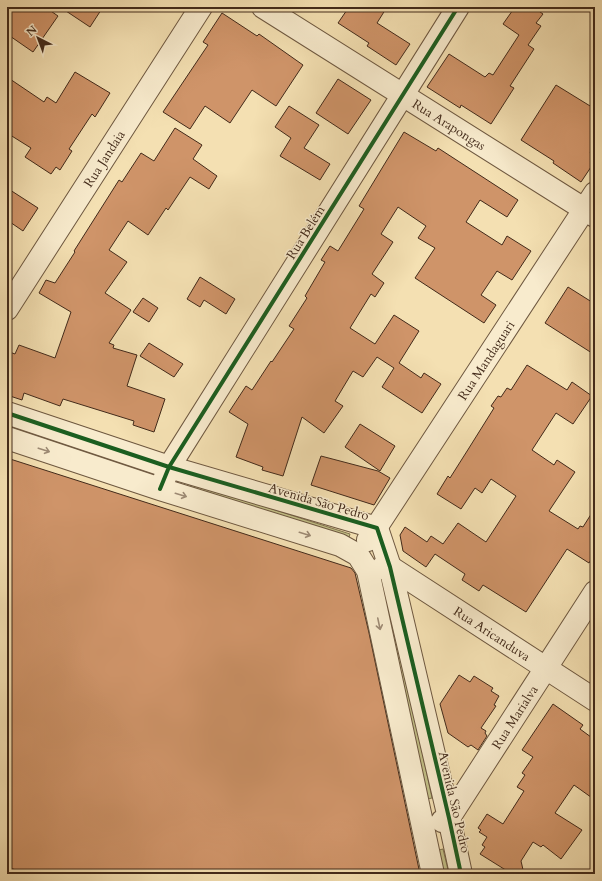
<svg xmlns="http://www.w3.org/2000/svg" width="602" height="881" font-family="Cardo,serif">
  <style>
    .green { fill: #c3c087; stroke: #827550 }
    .building { fill: #cf9469; stroke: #422a1a }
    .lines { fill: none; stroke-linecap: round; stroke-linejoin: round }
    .minor-casing { stroke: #6e5840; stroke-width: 24 }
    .minor { stroke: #f8ebcd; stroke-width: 22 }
    .cycleway-casing { stroke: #f8ebcd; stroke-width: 6 }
    .cycleway { stroke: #1b5e20; stroke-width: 4 }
    .oneway { stroke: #9d8a74 }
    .labels { text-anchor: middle; stroke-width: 3; stroke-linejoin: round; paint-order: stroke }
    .street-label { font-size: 13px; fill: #422a1a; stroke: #f8ebcd }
  </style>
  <rect width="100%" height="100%" fill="#f4e0b2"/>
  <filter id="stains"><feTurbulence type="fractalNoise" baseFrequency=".005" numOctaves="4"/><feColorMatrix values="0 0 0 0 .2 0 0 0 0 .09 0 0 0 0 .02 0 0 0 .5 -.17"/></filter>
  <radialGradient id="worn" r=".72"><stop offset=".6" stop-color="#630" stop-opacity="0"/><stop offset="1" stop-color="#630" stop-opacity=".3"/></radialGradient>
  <path class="green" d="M7,424L140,468L137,477L7,435Z
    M191,483L350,534L347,544L188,493Z
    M391,607L432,798L419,801L379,610Z
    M443,849L449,874H444L439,850Z"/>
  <path class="building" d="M7,7H45L58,16L33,52L7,34Z
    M60,7H103L90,27Z
    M349,7H387L377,23L410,44L396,65L367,46L369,43L338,23Z
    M515,7H533L543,14L536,23L541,26L528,45L534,49L510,86L514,88L491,124L461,105L460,108L427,87L449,54L485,77L489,73L493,75L519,35L503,24Z
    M222,13L257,36L259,34L303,65L276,106L252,90L230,123L205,106L190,129L163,112L208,45L203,42Z
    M75,72L110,93L95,117L92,114L69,149L72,151L60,170L56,167L51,174L25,157L31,148L7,133V77L44,102L47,97L56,103Z
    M338,79L371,100L348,134L316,113Z
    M556,85L595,109V146L590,153L595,157V161L581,182L553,163L554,161L521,140Z
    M289,106L319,125L304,148L330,164L320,180L280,156L291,138L275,127Z
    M175,128L202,145L193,159L217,176L209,189L190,177L168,210L166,208L148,235L128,221L109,250L127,262L105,293L131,310L109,343L114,345L113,348L137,355L127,386L165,399L154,432L133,425L134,421L63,399L60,406L24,393L22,400L7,395V351L15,354L19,345L55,358L71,312L39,293L46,280L55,283L75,252L74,251L119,180L122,182L141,153L154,161Z
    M404,132L436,151L438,148L518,200L507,217L480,200L466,222L502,245L507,236L531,251L512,280L497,271L481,295L496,305L484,323L415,278L435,248L418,238L426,226L398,207L381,234L393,242L372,274L384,283L375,297L371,294L350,328L375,344L394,315L419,331L399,363L421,378L424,373L441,384L422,413L382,387L394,368L377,357L363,377L353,371L335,401L343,406L324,433L302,417L283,476L262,470L263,467L236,457L248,424L229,412L246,386L252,390L271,361L272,362L294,329L289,326L307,298L305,296L325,262L321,260L330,246L338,251L364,209L359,206Z
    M7,188L38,208L23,231L7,220Z
    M200,277L235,299L226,314L204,300L200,307L187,299Z
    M568,287L595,304V355L545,323Z
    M143,298L158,308L149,322L133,312Z
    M149,343L183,364L174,377L140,356Z
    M527,365L567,390L572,382L592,396L573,424L556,413L532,450L554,465L557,460L575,472L549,511L578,529L580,526L583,527L595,508V553L589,563L567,549L526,612L483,585L479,591L462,580L465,574L435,554L426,567L403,551L400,535L405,527L427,542L431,536L443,544L458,523L486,542L516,496L491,479L482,493L475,488L461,509L437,494L448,476L450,478L469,448L494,408L491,406L498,396L501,397L507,388L511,390Z
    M360,424L395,446L380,471L345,447Z
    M321,456L378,471L390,478L374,505L311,485Z
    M7,458L351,568L355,573L369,633L420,874H28L7,867Z
    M459,675L470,682L474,676L493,688L491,691L499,696L494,705L496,706L481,728L486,731L485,733L487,736L478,750L471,745L468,747L448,733L440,704Z
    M553,704L583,725L580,729L595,740V800L574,785L555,813L582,830L561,859L543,845L541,847L533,842L521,861L524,874H512L480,854L485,847L482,845L487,837L479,832L481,830L478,828L487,814L503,824L524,791L517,787L525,775L522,773L533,757L522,750Z"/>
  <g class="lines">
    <g class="minor-casing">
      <g id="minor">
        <path id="s1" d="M263,7L595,216"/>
        <path id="s2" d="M7,309L201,7"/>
        <path d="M7,413L169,467L377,528L390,567L449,818L461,874"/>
        <path d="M7,438L160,489L340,545L358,555L368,571L433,874"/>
        <path d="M164,480L169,467L458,7"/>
        <path id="s3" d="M368,540L595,193"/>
        <path id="s4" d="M382,568L390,567L595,700"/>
        <path id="s5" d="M442,821L449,818L595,592"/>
      </g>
    </g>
    <use href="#minor" class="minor"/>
    <g class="cycleway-casing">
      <path id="cycleway" d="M7,413L169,467L377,528L390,567L449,818L461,874
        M160,489L169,467L458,7"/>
    </g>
    <use href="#cycleway" class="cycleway"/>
  </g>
  <defs><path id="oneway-shaft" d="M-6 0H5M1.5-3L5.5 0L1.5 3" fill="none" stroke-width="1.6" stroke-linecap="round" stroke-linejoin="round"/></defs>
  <g class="oneway">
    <use href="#oneway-shaft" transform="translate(44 450) rotate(18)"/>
    <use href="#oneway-shaft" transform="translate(181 495) rotate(17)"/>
    <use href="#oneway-shaft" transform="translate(305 534) rotate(17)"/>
    <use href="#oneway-shaft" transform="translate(379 624) rotate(78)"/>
  </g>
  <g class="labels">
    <g class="street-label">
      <text dy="5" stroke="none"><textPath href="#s1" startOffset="220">Rua Arapongas</textPath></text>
      <text dy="5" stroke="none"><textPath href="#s2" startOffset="179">Rua Jandaia</textPath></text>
      <text transform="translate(305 232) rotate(-58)" y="5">Rua Belém</text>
      <text dy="5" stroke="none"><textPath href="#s3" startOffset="215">Rua Mandaguari</textPath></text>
      <text transform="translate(319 501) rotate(16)" y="5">Avenida São Pedro</text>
      <text dy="5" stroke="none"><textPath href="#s4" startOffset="130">Rua Aricanduva</textPath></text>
      <text dy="5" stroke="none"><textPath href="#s5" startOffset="128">Rua Marialva</textPath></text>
      <text transform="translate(455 802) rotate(77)" y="5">Avenida São Pedro</text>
    </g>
  </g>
  <rect width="602" height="881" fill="none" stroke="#f4e0b2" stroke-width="24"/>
  <rect x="8" y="8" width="586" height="865" fill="none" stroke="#422a1a" stroke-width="2"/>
  <rect x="12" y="12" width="578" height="857" fill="none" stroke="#422a1a"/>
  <g transform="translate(38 38) rotate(318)" stroke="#f8ebcd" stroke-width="3" paint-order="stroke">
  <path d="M0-3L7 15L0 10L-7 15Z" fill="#422a1a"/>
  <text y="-6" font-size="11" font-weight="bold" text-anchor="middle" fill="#422a1a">N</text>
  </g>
  <rect width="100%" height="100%" filter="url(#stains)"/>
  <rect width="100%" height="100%" fill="url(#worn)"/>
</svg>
